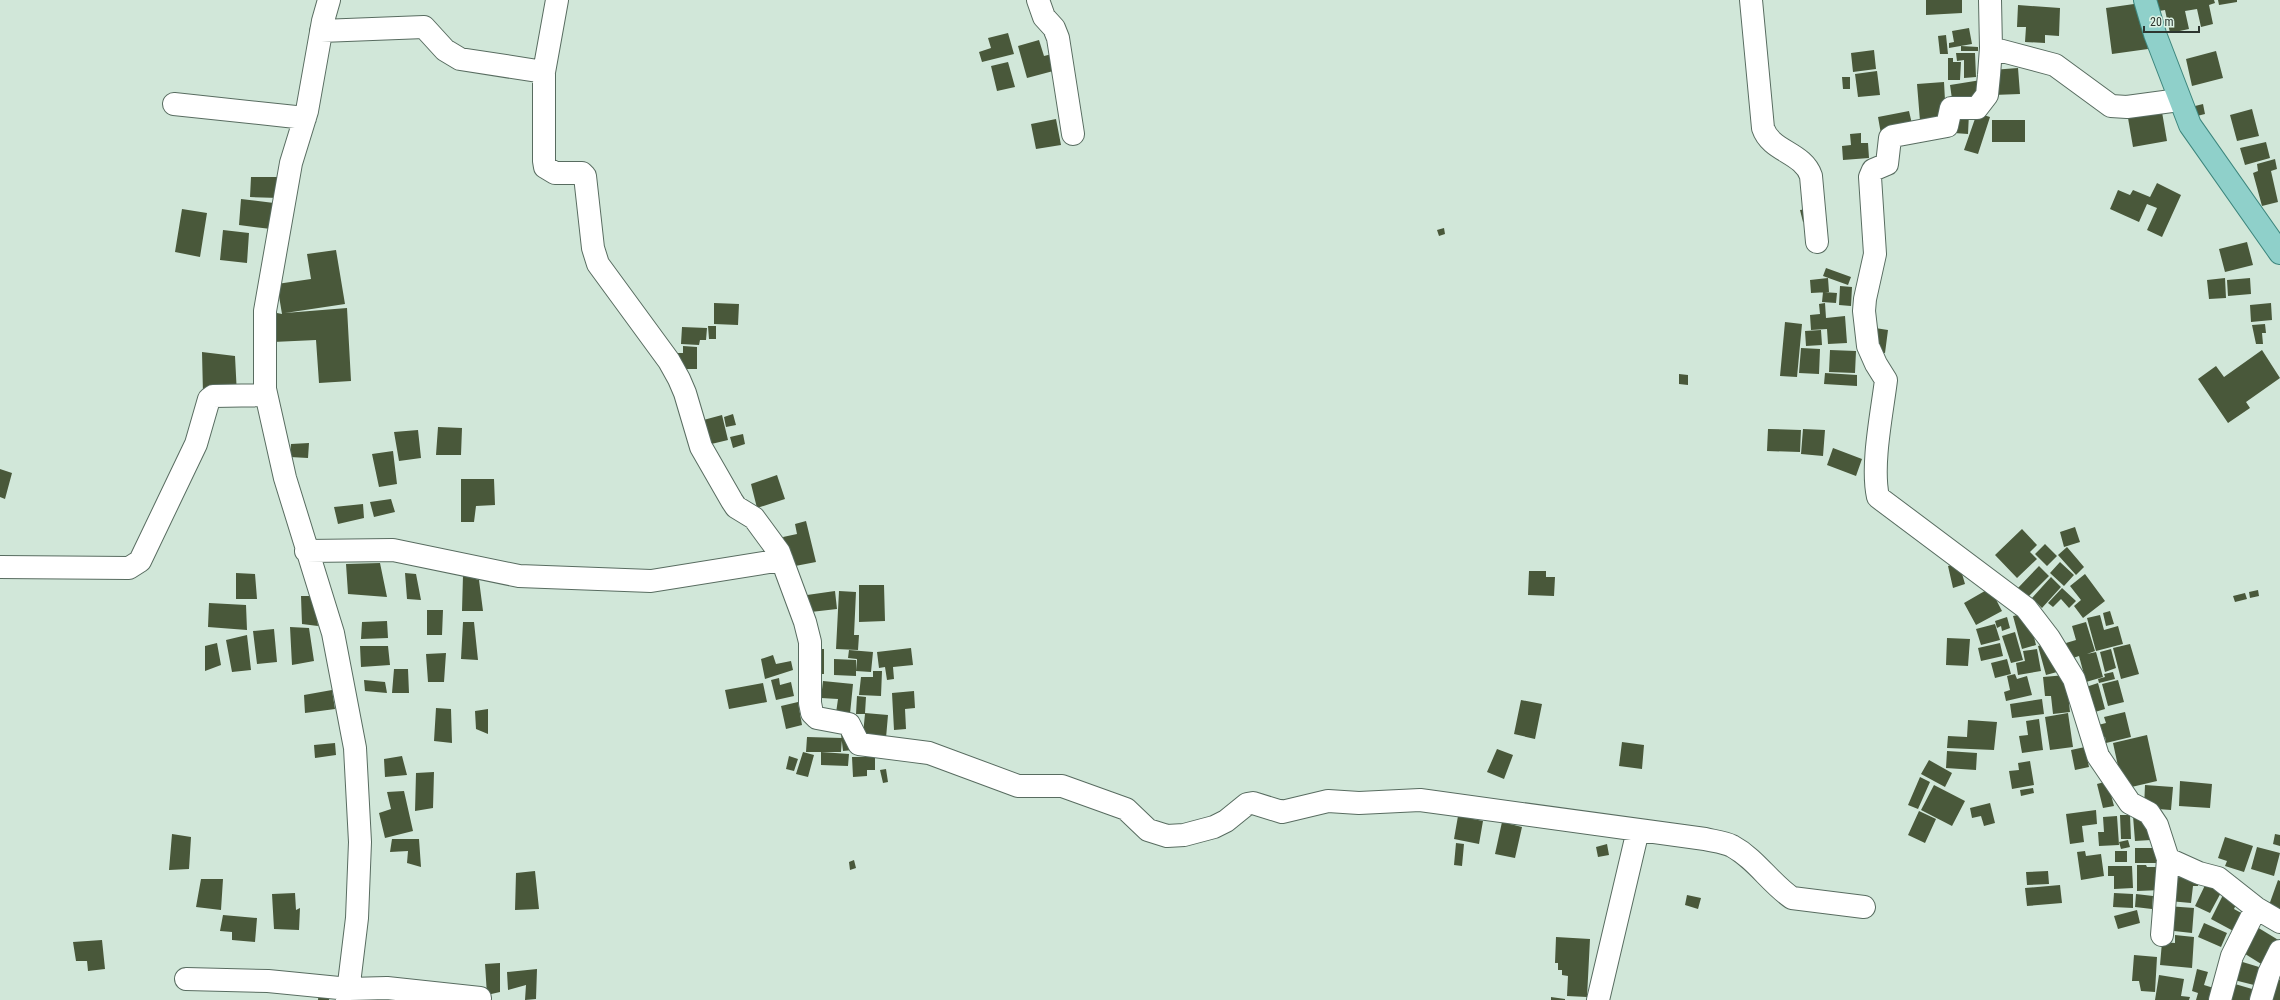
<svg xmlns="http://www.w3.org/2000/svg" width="2280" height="1000" font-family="'Roboto Condensed',sans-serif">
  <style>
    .building { fill: #49583a }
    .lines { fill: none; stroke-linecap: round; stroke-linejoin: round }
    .minor-casing { stroke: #586c60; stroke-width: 24 }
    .major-casing { stroke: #3d867d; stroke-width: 24 }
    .minor { stroke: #fff; stroke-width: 22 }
    .major { stroke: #8fd0ca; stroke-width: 22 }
  </style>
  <rect width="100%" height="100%" fill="#d1e7d9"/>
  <path class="building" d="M1926,0H1962V13L1926,15Z
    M2156,0H2214L2215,3L2209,5L2213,24L2201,27L2197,9L2185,11L2189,29L2170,33L2165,10L2159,11Z
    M2218,0H2237V2L2219,5Z
    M2141,3L2148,49L2112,54L2106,8Z
    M2018,5L2060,8L2059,36L2045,35V43L2025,42L2026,27H2017Z
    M1969,28L1972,44L1949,48V43L1954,42L1952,31Z
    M1008,33L1014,54L982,62L979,52L991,48L988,38Z
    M1946,35L1948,54H1940L1938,36Z
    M1039,40L1044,56L1052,54L1057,70L1027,78L1018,46Z
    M1961,46L1978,47V51H1961Z
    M1874,50L1876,69L1853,72L1851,53Z
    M2216,51L2223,78L2192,86L2186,59Z
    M1956,53H1975L1976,77L1964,78V60L1957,61Z
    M1948,58H1953V62H1961L1960,80H1948Z
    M1008,62L1015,87L997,91L991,66Z
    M2018,68L2020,94L1993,95L1992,70Z
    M1877,71L1880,95L1858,97L1855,74Z
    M1842,77H1850V89H1843Z
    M1981,80L1984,94L1953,106L1950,85Z
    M1944,82L1946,119L1920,121L1917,84Z
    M2203,104L2205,114L2197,116L2195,106Z
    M2252,109L2259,136L2237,141L2230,115Z
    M1909,111L1912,124L1881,134L1878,117Z
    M1955,112L1969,113L1968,134L1954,133Z
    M2162,112L2167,141L2133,147L2128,118Z
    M1977,113L1990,117L1978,154L1964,150Z
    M1056,119L1061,145L1036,149L1031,124Z
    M1992,120H2025V142H1992Z
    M1861,133V143H1868L1869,158L1843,160L1842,146L1851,145L1850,134Z
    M2266,142L2270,158L2245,165L2240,148Z
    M2275,159L2277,169L2271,171L2278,202L2262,206L2253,173L2258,171L2257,164Z
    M251,177H279V198L250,197Z
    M2157,183L2181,195L2162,237L2147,230L2157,208L2147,204L2139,222L2110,209L2118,190L2130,195L2133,190L2150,197Z
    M241,199L274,203L271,229L239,225Z
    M182,209L207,213L200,257L175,252Z
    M1807,209L1810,220L1803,222L1800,210Z
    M1444,228L1445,234L1439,236L1437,230Z
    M223,230L249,233L247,263L220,260Z
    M2247,242L2253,265L2225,272L2219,249Z
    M336,250L345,304L285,313L347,308L351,381L319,383L316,340L273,342L272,312L282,314L277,284L311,279L307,254Z
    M1826,268L1851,277L1848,285L1823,276Z
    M1828,278L1829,292L1811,293L1810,280Z
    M2225,278L2226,298L2209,299L2207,280Z
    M2250,278L2251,294L2228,296L2227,280Z
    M1840,286L1852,287L1851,306L1839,305Z
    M1823,292L1837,293L1836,303L1822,302Z
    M714,303L739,304L738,325L714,324Z
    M1825,303L1826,318L1845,316L1847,343L1828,344L1827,329L1811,330L1810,315L1820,314L1819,304Z
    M2271,303L2272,320L2251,322L2250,305Z
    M1785,322L1802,324L1797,377L1780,376Z
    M2265,324L2266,333H2262L2263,344H2256L2252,325Z
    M708,326H716V339H709Z
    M682,327L707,328L706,340H700L699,345L681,344Z
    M1875,328L1888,330L1885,353L1872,351Z
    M1821,330L1822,345L1806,346L1805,331Z
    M683,346L697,347V369H675V353H683Z
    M1801,348L1820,349L1819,374L1799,373Z
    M1830,350L1856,351L1855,373L1829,372Z
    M2262,350L2280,378L2246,402L2250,408L2228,423L2198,379L2216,366L2224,377Z
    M202,352L235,356L237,395L203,394Z
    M1825,373L1857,375V386L1824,384Z
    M1679,374L1688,375V385L1679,384Z
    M733,414L736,425L726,427L724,417Z
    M722,415L728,440L703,446L696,422Z
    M438,427L462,428L461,455H436Z
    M1768,429L1801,430L1800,452L1767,451Z
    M1803,429L1825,430L1823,456L1801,454Z
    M418,430L421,458L399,461L394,432Z
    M743,434L745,444L733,448L730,437Z
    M309,443L308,458L290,457L291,444Z
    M1833,448L1862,459L1856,476L1827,465Z
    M393,451L397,484L379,487L372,454Z
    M0,469L12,473L5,499L0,497Z
    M777,475L785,499L757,508L751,484Z
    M461,479H494L495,505L476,506L474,522H461Z
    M391,499L395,512L374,517L370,502Z
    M363,504L364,518L338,524L334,507Z
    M806,521L816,562L790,567L783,537L797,534L795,524Z
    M2075,527L2080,542L2064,547L2060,532Z
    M2022,529L2037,545L2030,552L2037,559L2017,578L1995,555Z
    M2045,544L2057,556L2047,566L2035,554Z
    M2067,547L2084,567L2076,575L2058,555Z
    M2060,562L2074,575L2064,586L2050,573Z
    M380,563L387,597L348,594L346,564Z
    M1959,563L1965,584L1953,588L1948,566Z
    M2039,566L2049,576L2026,599L2017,589Z
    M1529,571H1546V577H1555L1554,596L1528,595Z
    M236,573L255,574L257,599H236Z
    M405,573L416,574L421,600L407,599Z
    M2085,574L2105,601L2083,618L2074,606L2081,600L2070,586Z
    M463,575L479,580L483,611H462Z
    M2051,577L2061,587L2042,608L2032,598Z
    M859,585H884L885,621L859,622Z
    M1990,588L2002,611L1976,625L1964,603Z
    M2062,588L2076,601L2069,608L2061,599L2053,607L2048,603Z
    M2258,590L2259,596L2250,598L2249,592Z
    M835,591L837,609L802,613L800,596Z
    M839,591L856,592L854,635H859L858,650L836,649Z
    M2245,593L2247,599L2235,602L2233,596Z
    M301,596H314L318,626L302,624Z
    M209,603L246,605L247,630L208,627Z
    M427,610H443L442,635H427Z
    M2110,611L2114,624L2106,626L2103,613Z
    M2028,613L2036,645L2022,649L2013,616Z
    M2100,615L2104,630L2118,626L2123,644L2096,651L2087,618Z
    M2007,617L2010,628L2002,631L2001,626L1997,628L1995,621Z
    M387,621L388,638L361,639L362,622Z
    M463,622H474L478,660L461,659Z
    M2086,622L2095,651L2087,654L2096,652L2103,677L2086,682L2079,656L2070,659L2066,643L2076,640L2072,626Z
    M1995,624L2000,640L1981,645L1976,629Z
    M290,627L309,628L314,661L292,665Z
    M274,629L277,662L257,664L253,631Z
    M2015,632L2023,660L2011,663L2002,636Z
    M247,635L251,670L232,672L226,640Z
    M1947,638L1970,639L1968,666L1946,665Z
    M217,643L221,665L205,671V646Z
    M2000,643L2003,656L1981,661L1978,648Z
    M2049,643L2057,672L2046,675L2038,646Z
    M2130,644L2139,674L2121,679L2113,648Z
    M360,646H388L390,665L361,667Z
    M911,648L913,665L893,667L894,679L887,680L885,667L879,668L877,652Z
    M811,649H824V674H811Z
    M2037,649L2041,671L2018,675L2016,663L2025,661L2023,651Z
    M2111,649L2116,668L2105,672L2100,652Z
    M849,650L873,652L871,672L856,671L857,659L848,658Z
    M446,653L444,682H428L426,654Z
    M773,655L776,664L791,661L793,670L765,679L761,659Z
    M834,659L856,660V676L834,675Z
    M2007,659L2011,674L1995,678L1991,663Z
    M394,669H408L409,693H392Z
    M873,671H882L881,696L859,695L861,677H873Z
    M2113,672L2115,679L2099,683L2098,679L2105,677L2104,674Z
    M2015,674L2017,679L2027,676L2032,695L2006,701L2004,692L2010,690L2007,676Z
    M2066,675L2070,712L2053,714L2051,696H2045L2043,677Z
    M779,678L780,685L791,682L794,696L776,700L771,680Z
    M364,680L385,682L387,693L365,691Z
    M2118,680L2124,702L2108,706L2102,684Z
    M823,681L853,684L850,714L836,713L838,699L821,698Z
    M763,683L767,702L729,709L725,690Z
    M2098,683L2105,709L2095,712L2086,687Z
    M332,690L335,709L305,713L304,695Z
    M914,691L915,708L905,709L906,729L894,730L892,693Z
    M857,696L866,697L865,713L888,715L886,738L862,744L865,714H856Z
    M2042,699L2044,714L2012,718L2010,704Z
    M1521,700L1542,704L1535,739L1514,734Z
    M798,702L802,725L786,729L781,706Z
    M436,708L451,709L452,743L434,741Z
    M488,709V734L476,729L475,711Z
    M2125,712L2131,737L2106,743L2105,737L2097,739L2094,726L2106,723L2104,717Z
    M2068,713L2073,747L2050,750L2045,717Z
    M2039,719L2043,750L2022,753L2019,736L2028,735L2026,721Z
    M1968,720L1997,722L1994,750L1947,748L1948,736L1967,737Z
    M851,733L853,750L843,751L841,734Z
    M2147,735L2157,781L2123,789L2113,743Z
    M807,737L842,738L841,752H806Z
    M1622,742L1644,745L1642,769L1619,766Z
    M335,743L336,755L315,758L314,745Z
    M2085,747L2089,767L2075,770L2071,750Z
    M1497,749L1513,755L1504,779L1487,772Z
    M1947,751L1977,753L1976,770L1946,768Z
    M803,752L814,755L808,777L796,774Z
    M821,752L849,754L848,766L821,765Z
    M402,756L407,775L385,777L384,759Z
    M789,756L798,759L794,771L786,769Z
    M852,757H875V770H867V776L853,777Z
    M1929,760L1952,773L1945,787L1921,774Z
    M2030,761L2034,785L2012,789L2009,771L2019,770L2018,763Z
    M886,769L888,782L883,783L880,770Z
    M434,772L433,808L415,811L416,773Z
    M1920,777L1930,782L1918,809L1908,805Z
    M2112,780L2110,791L2114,806L2103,808L2097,784Z
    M2180,781L2212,784L2210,808L2179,806Z
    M1934,785L1965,801L1952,826L1921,810Z
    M2145,785L2173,787L2171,810L2144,808Z
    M2033,788L2034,793L2021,796L2020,790Z
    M404,791L413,831L385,838L379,813L391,809L387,792Z
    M1990,803L1995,823L1984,826L1981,816L1972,818L1970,808Z
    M2096,810L2097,824L2082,826L2084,842L2070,844L2066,814Z
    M1919,811L1936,819L1925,843L1908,835Z
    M2149,814L2151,840L2135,841L2133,816Z
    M2120,815H2130L2131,839H2121Z
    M1458,816L1483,821L1479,844L1454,839Z
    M2117,816L2119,845L2099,846L2098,832H2104L2103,817Z
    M1502,822L1522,827L1515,858L1495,854Z
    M172,834L191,837L189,869L169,870Z
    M2275,834L2280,835V846L2273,844Z
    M2225,837L2253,846L2244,872L2225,866L2227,861L2218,858Z
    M392,839H419L421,867L407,863L408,851L390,852Z
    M2128,840L2130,847L2121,849L2119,842Z
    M1456,843L1464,844L1462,866L1454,865Z
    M1607,844L1609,855L1598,857L1596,847Z
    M2257,847L2280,853L2274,876L2251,869Z
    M2135,848H2161V863H2135Z
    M2085,851L2086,856L2101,854L2104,876L2081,880L2077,852Z
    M2115,851H2127V862H2115Z
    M854,860L856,868L850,870L849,862Z
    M2137,865H2146L2147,867H2161L2162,890L2137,891Z
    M2108,866H2132L2133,888L2114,889V876H2108Z
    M2172,870L2199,872L2198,886H2193L2191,903L2169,901Z
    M535,871L539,909L515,910L516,873Z
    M2048,871L2049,884L2027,885L2026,872Z
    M201,879H223L221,910L196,907Z
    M2208,879L2224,887L2210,913L2195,906Z
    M2278,880L2280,881V912L2268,908Z
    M2060,885L2062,903L2027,906L2025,888Z
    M2226,889L2240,896L2234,909L2245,915L2237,933L2211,919Z
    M295,893L296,910L300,908L299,930L274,929L272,894Z
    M2114,893L2133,894V908L2113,907Z
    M2136,894L2153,896L2152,909L2135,907Z
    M1687,895L1701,898L1698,909L1685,905Z
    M2167,906L2194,908L2192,933L2165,930Z
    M2137,910L2140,923L2118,929L2114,916Z
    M223,915L257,918L255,942L232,940V932L220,931Z
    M2204,923L2227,933L2221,947L2198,937Z
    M2257,927L2280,941L2266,967L2242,952Z
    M2175,935L2194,937L2192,968L2160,965L2162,942L2175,943Z
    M1556,937L1590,939L1587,997L1567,996L1568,976L1562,975V970H1558V963H1555Z
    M102,940L105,969L88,971L87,961H76L73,942Z
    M2134,955L2157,957L2155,992L2141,991L2139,981H2132Z
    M2236,960L2259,967L2254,985L2230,979Z
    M500,963V992L487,995L485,964Z
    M537,969L536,999L525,1000L526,985L508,990L507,972Z
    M2197,969L2208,972L2204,985L2217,989L2214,1000H2196L2198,993L2192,991Z
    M2159,975L2184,979L2181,996L2190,997L2189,1000H2155Z
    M2276,978L2280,980V1000H2267Z
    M2235,984L2259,991L2256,1000H2230Z
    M319,990L330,992L329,1000H318Z
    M1551,997L1565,999V1000H1551Z"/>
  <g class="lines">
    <g class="minor-casing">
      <path id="minor" d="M329,0L323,21L307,111L291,163L265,311V389L285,478L333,633L355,748L360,842L357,918L347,1000
        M1038,0L1044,17L1054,28L1058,38L1073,134
        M1751,0L1763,128C1771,152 1803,152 1811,176L1817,242
        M1990,0L1991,48L1989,75L1987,95L1977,108H1951L1947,126L1893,136L1890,138L1887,164L1873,170L1870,177L1875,254L1865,299L1864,311L1868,346L1876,364L1886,380C1882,413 1871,465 1878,497L2026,608L2049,638L2074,679L2098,756L2130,803L2149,813L2157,825L2168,859L2199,873L2218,878L2256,908L2280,922
        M321,31L424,27L445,50L460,59L544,72V161L545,167L555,173H582L585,176L593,248L598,264L669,361L679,379L685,393L701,447L732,501L736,507L754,518L779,552L805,622L810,642V703L812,713L817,718L849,724L859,744L929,753L1018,786H1062L1126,809L1148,830L1167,836L1184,835L1214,827L1226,821L1247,804L1253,803L1282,812L1328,801L1359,803L1420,800L1705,839C1713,841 1724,842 1732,846C1756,859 1770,883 1792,898L1864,907
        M1991,48L2055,65L2111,106L2127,107L2179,100
        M544,72L557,0
        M174,104L305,118
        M306,551L393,550L519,576L651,581L782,560
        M0,567L129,568L140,561L196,444L209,399L213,396L266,395
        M2162,935L2168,859
        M186,979L268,981L349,989L387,988L480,998
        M1598,1000L1638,830
        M2220,1000L2232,956L2256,908
        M2261,1000L2269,973L2280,951"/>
    </g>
    <g class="major-casing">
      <path id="major" d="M2145,0L2155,34L2190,125L2280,253"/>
    </g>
    <use href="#minor" class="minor"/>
    <use href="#major" class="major"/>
  </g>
  <path d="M2144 26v6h55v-6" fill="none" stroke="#2d3630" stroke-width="2"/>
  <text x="2150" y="26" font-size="12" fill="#2d3630" stroke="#def4e6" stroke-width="3" paint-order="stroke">20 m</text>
</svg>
